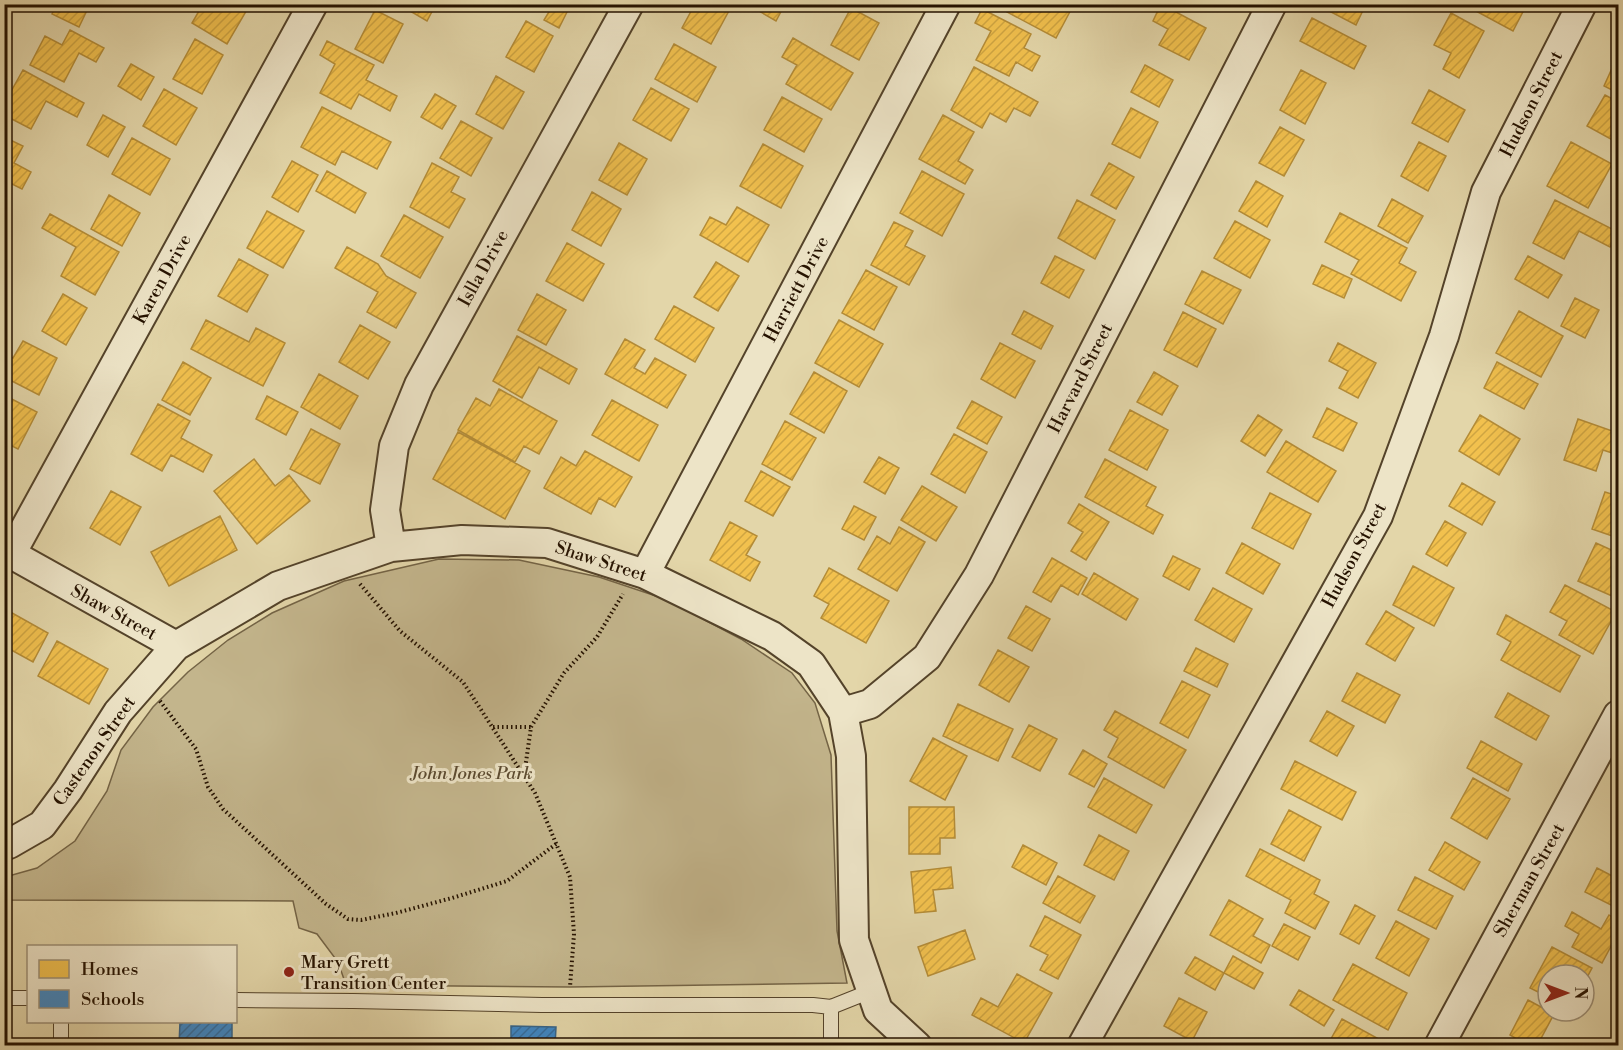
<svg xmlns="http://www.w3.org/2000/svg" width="1623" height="1050" font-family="'Libre Bodoni',serif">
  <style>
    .green { fill: #c3b58c; stroke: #746446; stroke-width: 1.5 }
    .homes { fill: url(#homes-hatch); stroke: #b48c37; stroke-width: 1.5 }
    .schools { fill: url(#schools-hatch); stroke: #37658a; stroke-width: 1.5 }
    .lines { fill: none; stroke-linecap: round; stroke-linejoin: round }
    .lane-casing { stroke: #54432a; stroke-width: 16 }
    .street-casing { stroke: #54432a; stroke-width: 32 }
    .path { stroke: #251200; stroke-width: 4; stroke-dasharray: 1.5 3; stroke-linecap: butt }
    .lane { stroke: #ede4c7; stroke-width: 14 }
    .street { stroke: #ede4c7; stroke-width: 28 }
    .poi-dot { fill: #8f2418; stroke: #ede4c7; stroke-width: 2 }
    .labels { text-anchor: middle; stroke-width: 6; stroke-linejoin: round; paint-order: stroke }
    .street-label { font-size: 18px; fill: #251200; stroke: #ede4c7 }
    .park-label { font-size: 18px; font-style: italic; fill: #5c4b31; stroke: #ede4c7 }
    .poi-label { font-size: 18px; fill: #251200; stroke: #ede4c7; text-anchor: start }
  </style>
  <defs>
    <pattern id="homes-hatch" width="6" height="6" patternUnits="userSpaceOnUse" patternTransform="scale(1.5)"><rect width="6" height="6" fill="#f2c14e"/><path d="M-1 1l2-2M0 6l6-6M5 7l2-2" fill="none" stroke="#cfa542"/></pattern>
    <pattern id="schools-hatch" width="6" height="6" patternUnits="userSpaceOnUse" patternTransform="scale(1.5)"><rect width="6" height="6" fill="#3f88c5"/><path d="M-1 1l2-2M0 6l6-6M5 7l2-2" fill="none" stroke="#356e9e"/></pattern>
  </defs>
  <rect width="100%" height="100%" fill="#e3d6a9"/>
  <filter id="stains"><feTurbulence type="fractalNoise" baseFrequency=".00333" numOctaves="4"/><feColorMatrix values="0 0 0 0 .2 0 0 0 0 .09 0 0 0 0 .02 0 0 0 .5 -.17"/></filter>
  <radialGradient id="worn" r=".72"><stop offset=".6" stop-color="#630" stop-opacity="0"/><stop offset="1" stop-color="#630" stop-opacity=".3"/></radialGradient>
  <path class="green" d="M439,559L519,560L599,577L665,599L741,639L792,673L815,703L831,755L837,931L847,983L570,987L346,985L338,962L317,934L299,928L293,901L5,900V877L37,868L75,841L107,791L121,750L153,707L188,672L228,640L272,613L344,581Z"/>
  <path class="homes" d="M57,4H90L79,27L52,14Z
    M203,4H243L248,8L227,44L192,23Z
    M398,4H436L427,21Z
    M547,4H571L559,28L544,20L552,7Z
    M695,4H726L731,7L711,44L682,28Z
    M747,4H785L776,21Z
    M1011,4H1074L1056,38L1007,12Z
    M1161,4L1206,28L1189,60L1159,45L1168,29L1153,21Z
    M1333,4H1366L1356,25L1329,11Z
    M1463,4H1527L1513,31Z
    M851,8L879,23L859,60L831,45Z
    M982,9L1031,34L1024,48L1040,56L1032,71L1016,62L1009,76L976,60L991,31L975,23Z
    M375,10L403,24L383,63L355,49Z
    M1451,13L1484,31L1459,78L1443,69L1451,53L1434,45Z
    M1312,18L1366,46L1354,69L1300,41Z
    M526,21L553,36L534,72L506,57Z
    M70,30L104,48L96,62L79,53L64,82L30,65L45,36L62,45Z
    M793,38L853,73L831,110L786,84L797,65L782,57Z
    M195,39L223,55L202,94L173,79Z
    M327,41L374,65L366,80L397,96L390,111L359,94L351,109L320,93L335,64L320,55Z
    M674,44L716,67L697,102L655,79Z
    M1618,55V93L1604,86Z
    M131,64L154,77L141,100L118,86Z
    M1145,65L1173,80L1159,107L1131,92Z
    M974,67L1038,102L1030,116L1014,108L1006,122L990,113L982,128L951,110Z
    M23,70L84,103L77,117L46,101L31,129L4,115V104Z
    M1301,70L1326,83L1305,124L1280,110Z
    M496,76L524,92L503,129L476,114Z
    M651,88L689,109L671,141L633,120Z
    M164,89L197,108L176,145L143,126Z
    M1429,90L1465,110L1448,142L1412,123Z
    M435,94L456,106L442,129L421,117Z
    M1605,95L1618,102V143L1587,126Z
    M782,97L822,119L804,152L764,130Z
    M322,107L391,142L377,169L342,151L335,165L301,147Z
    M1131,108L1158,122L1140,158L1112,144Z
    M103,115L125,127L108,157L87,145Z
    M943,115L974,132L958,161L973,170L965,184L919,159Z
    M461,121L492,138L471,176L440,158Z
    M1280,127L1304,140L1284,176L1259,163Z
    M4,137L23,146L14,163L31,172L22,189L4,180Z
    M132,138L170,159L150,195L112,174Z
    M1419,142L1446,156L1428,191L1401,176Z
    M1571,142L1612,164L1588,208L1547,186Z
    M619,143L647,159L627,195L599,180Z
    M763,144L803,166L781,208L740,186Z
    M292,161L318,175L298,212L272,197Z
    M432,163L459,177L451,192L465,199L449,228L410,207Z
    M1109,163L1134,177L1116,209L1091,195Z
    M327,171L366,193L355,213L316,191Z
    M922,171L964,194L942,236L900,213Z
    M1256,181L1283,196L1267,227L1239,211Z
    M592,192L621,209L601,246L572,230Z
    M109,195L140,213L122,246L91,229Z
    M1392,199L1423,216L1408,243L1378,226Z
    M1077,200L1115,220L1095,259L1058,238Z
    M1555,200L1618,232L1610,247L1579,231L1564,259L1533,243Z
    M737,207L769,225L748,262L700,235L710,217L726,225Z
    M267,211L304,231L283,268L247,248Z
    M1340,213L1407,248L1399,263L1416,272L1401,301L1351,274L1359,260L1325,242Z
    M50,214L119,252L95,295L61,276L76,247L42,228Z
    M404,215L443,237L420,278L381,256Z
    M1235,221L1270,240L1250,278L1214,258Z
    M894,222L913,231L905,246L925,256L909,285L871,265Z
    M567,243L604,264L583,301L546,281Z
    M347,247L378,264L386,276L416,293L396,328L367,312L378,292L335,268Z
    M1055,256L1084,270L1069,298L1041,283Z
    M1528,256L1562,275L1548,298L1515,279Z
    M239,259L268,275L247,312L218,296Z
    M716,262L739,276L718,311L694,297Z
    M1322,265L1352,279L1344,298L1313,284Z
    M866,270L897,287L874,330L842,313Z
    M1202,271L1241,290L1223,324L1185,304Z
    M63,294L87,308L66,345L42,331Z
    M537,294L566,310L546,345L518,330Z
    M1575,298L1599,310L1585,338L1561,326Z
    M674,306L714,328L695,362L655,339Z
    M1024,311L1053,326L1041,349L1012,334Z
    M1519,311L1563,336L1541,377L1496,353Z
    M1183,312L1216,329L1197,367L1164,350Z
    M206,320L249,342L256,328L285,343L263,386L191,349Z
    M839,320L883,344L859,387L815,363Z
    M360,325L390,342L368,379L339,362Z
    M517,336L577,369L569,384L539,367L522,398L493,381Z
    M625,339L645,350L634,368L645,374L655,358L686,375L667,408L605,374Z
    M23,341L57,358L39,395L4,377V354L13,358Z
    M1000,343L1035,361L1015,398L981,379Z
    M1338,343L1376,363L1358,398L1339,388L1348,371L1329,361Z
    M183,362L211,378L190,415L162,400Z
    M1497,362L1538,384L1524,409L1484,388Z
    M814,372L847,391L824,433L790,414Z
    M1154,372L1178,386L1162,415L1137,402Z
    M319,374L358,396L340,429L301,407Z
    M499,389L557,421L539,454L524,446L515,462L458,430L476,398L490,406Z
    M4,395L37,412L18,449L4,442Z
    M267,396L298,412L286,435L256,419Z
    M612,400L658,425L639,461L592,435Z
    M972,401L1002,417L987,444L957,428Z
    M158,404L190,421L181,438L212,455L203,472L171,455L162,471L131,454Z
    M1327,408L1357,423L1343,451L1313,437Z
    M1130,410L1168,430L1147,470L1109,450Z
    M1258,415L1282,430L1265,456L1241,441Z
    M1480,415L1520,439L1499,475L1459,451Z
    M1578,419L1618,433V455L1603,450L1596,471L1564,460Z
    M785,421L816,438L792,480L762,464Z
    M311,429L340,444L320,484L290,469Z
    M458,432L530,471L505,519L433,479Z
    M954,434L987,452L965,493L931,474Z
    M1286,441L1336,471L1318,502L1267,472Z
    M585,451L632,477L615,507L599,498L591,514L544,488L561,457L576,466Z
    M879,457L899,468L885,494L864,482Z
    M254,459L275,486L289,475L310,501L257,544L214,491Z
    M1105,459L1156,487L1146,506L1163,515L1153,534L1085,497Z
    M761,471L790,487L773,516L745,501Z
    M1462,483L1495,502L1482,525L1449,506Z
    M922,486L957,507L936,541L901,520Z
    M111,491L141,507L120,545L90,528Z
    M1605,492L1618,496V538L1592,529Z
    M1270,493L1311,514L1293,549L1252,528Z
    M1079,504L1109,522L1086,560L1071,551L1083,532L1068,523Z
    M854,506L876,517L864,540L842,529Z
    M220,516L237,550L169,586L151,552Z
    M1445,521L1466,533L1447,566L1426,554Z
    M730,522L757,536L746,555L760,562L750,581L710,560Z
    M899,527L925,542L897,591L858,569L877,536L890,544Z
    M1242,543L1280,564L1263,594L1226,573Z
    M1596,543L1618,553V581L1612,596L1578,581Z
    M1173,556L1200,569L1189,590L1163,576Z
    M1052,558L1087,578L1078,595L1061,585L1051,602L1033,592Z
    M1413,566L1454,588L1434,626L1393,605Z
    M829,568L889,601L866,643L821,618L829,604L814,596Z
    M1094,573L1138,599L1126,620L1082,594Z
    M1565,585L1616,612L1593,654L1559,635L1567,621L1550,612Z
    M1213,588L1252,609L1234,642L1195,620Z
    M1026,606L1050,619L1032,651L1008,638Z
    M5,609L48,633L33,662L4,646Z
    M1386,611L1414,628L1395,661L1366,644Z
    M1506,615L1580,656L1560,692L1501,660L1511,642L1497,634Z
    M57,641L108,669L89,704L38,676Z
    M1196,648L1228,664L1217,687L1184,671Z
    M998,650L1029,667L1009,702L979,685Z
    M1357,673L1400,695L1385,723L1342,701Z
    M1182,681L1210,695L1188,738L1160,723Z
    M1508,693L1549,716L1536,740L1495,717Z
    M958,704L1013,729L998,761L943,736Z
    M1115,711L1186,750L1164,788L1108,757L1118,738L1104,730Z
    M1327,711L1354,726L1337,756L1310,741Z
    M1029,725L1057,739L1040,771L1012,757Z
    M933,738L967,756L945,800L910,781Z
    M1481,741L1522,764L1508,791L1467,768Z
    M1083,750L1107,764L1094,787L1069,774Z
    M1295,761L1356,792L1342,820L1281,789Z
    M1104,778L1152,805L1136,833L1088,807Z
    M1473,778L1510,799L1487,839L1451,818Z
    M909,807H954L955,838H940V854H909Z
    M1289,810L1321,827L1304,861L1271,844Z
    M1099,835L1129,851L1114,880L1084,865Z
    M1445,842L1480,862L1464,890L1429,870Z
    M1023,845L1057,863L1046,885L1012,867Z
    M1260,849L1320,880L1314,894L1329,902L1315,929L1285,913L1291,900L1246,876Z
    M951,867L953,888L933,890L936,911L915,913L911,872Z
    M1597,868L1618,879V906L1617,908L1585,892Z
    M1058,876L1095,896L1080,923L1043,903Z
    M1415,877L1453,896L1436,929L1398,910Z
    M1229,900L1263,919L1253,936L1270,945L1261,963L1210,935Z
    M1355,905L1375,916L1359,944L1340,934Z
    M1572,912L1601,929L1609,915L1618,921V938L1616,937L1602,963L1572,947L1579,934L1565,926Z
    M1045,916L1081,935L1058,979L1040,970L1048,955L1030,946Z
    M1396,921L1429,939L1409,976L1376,958Z
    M1284,924L1310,937L1298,960L1272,946Z
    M965,930L975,959L928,976L918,947Z
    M1552,947L1592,968L1584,983V975H1548V997L1530,988Z
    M1233,956L1263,973L1254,989L1224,973Z
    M1195,957L1224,973L1215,990L1185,973Z
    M1353,964L1407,993L1388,1030L1333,1000Z
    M1017,974L1052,993L1024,1043L972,1015L981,998L998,1007Z
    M1299,990L1334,1010L1324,1026L1290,1005Z
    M1179,998L1207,1012L1192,1041L1164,1026Z
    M1528,1000L1554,1014L1537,1046H1529L1510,1035Z
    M1342,1019L1377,1038L1373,1046H1327Z"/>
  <path class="schools" d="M180,1022H232V1044L300,1046H158L179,1045Z
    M511,1026L556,1027L555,1046H511Z"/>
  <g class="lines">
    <g class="lane-casing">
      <path id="lane" d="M4,998H28
        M236,1000L353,1001L542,1005H813L831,1007
        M61,1022V1046
        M831,1046V1007L871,991"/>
    </g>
    <g class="street-casing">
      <path id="street" d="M391,547L385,510L394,446L419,385L629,4
        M4,550L176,646L278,586L391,547L462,540L547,543L645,574L772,636L811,664L843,712L851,756L854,940L878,1010L917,1046
        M11,554L313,4
        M645,574L946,4
        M843,712L870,704L927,657L979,575L1272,4
        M4,845L9,844L42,825L68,790L118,712L176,646
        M1082,1046L1378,516L1444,336L1486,192L1582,4
        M1439,1046L1618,715"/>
    </g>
    <path class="path" d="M360,584L400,631L463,682L535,793L570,877L574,934L570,987
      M160,701L196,749L208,787L223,809L326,904L348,919L361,920L396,913L452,898L507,881L556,844
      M493,727H531
      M524,776L531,727L564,673L597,637L623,594"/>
    <use href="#lane" class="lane"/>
    <use href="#street" class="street"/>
  </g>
  <circle class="poi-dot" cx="289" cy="972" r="6"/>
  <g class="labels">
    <g class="street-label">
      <text transform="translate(1531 104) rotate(-63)" y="6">Hudson Street</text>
      <text transform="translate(483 268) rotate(-61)" y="6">Islla Drive</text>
      <text transform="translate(162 279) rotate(-61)" y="6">Karen Drive</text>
      <text transform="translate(796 289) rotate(-62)" y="6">Harriett Drive</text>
      <text transform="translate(1080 378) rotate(-63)" y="6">Harvard Street</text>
      <text transform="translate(1354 555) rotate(-62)" y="6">Hudson Street</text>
      <text transform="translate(601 561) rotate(18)" y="6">Shaw Street</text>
      <text transform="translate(114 612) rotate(29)" y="6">Shaw Street</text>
      <text transform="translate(94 751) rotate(-55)" y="6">Castenon Street</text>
      <text transform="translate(1529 880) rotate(-61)" y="6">Sherman Street</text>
    </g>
    <g class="park-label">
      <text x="472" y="779">John Jones Park</text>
    </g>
    <g class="poi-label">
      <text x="301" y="968">Mary Grett<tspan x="301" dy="21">Transition Center</tspan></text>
    </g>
  </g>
  <rect width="1623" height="1050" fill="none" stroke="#e3d6a9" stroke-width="24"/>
  <rect x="6" y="6" width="1611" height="1038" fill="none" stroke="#251200" stroke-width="3"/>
  <rect x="12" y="12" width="1599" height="1026" fill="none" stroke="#251200" stroke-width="1.5"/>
  <rect x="27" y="945" width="210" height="78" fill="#ede4c7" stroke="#9d9077" stroke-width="1.5"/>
  <rect x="39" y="960" width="30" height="18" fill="#f2c14e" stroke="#9d9077" stroke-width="1.5"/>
  <text x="81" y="975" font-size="18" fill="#251200">Homes</text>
  <rect x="39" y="990" width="30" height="18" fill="#3f88c5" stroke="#9d9077" stroke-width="1.5"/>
  <text x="81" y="1005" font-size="18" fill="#251200">Schools</text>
  <g transform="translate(1566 993) rotate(90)"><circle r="28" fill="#ede4c7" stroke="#9d9077" stroke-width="1.5"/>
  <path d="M0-4.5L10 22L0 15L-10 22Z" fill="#8f2418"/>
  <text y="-9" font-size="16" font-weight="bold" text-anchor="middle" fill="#251200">N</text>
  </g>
  <rect width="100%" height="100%" filter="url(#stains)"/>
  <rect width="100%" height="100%" fill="url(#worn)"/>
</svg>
